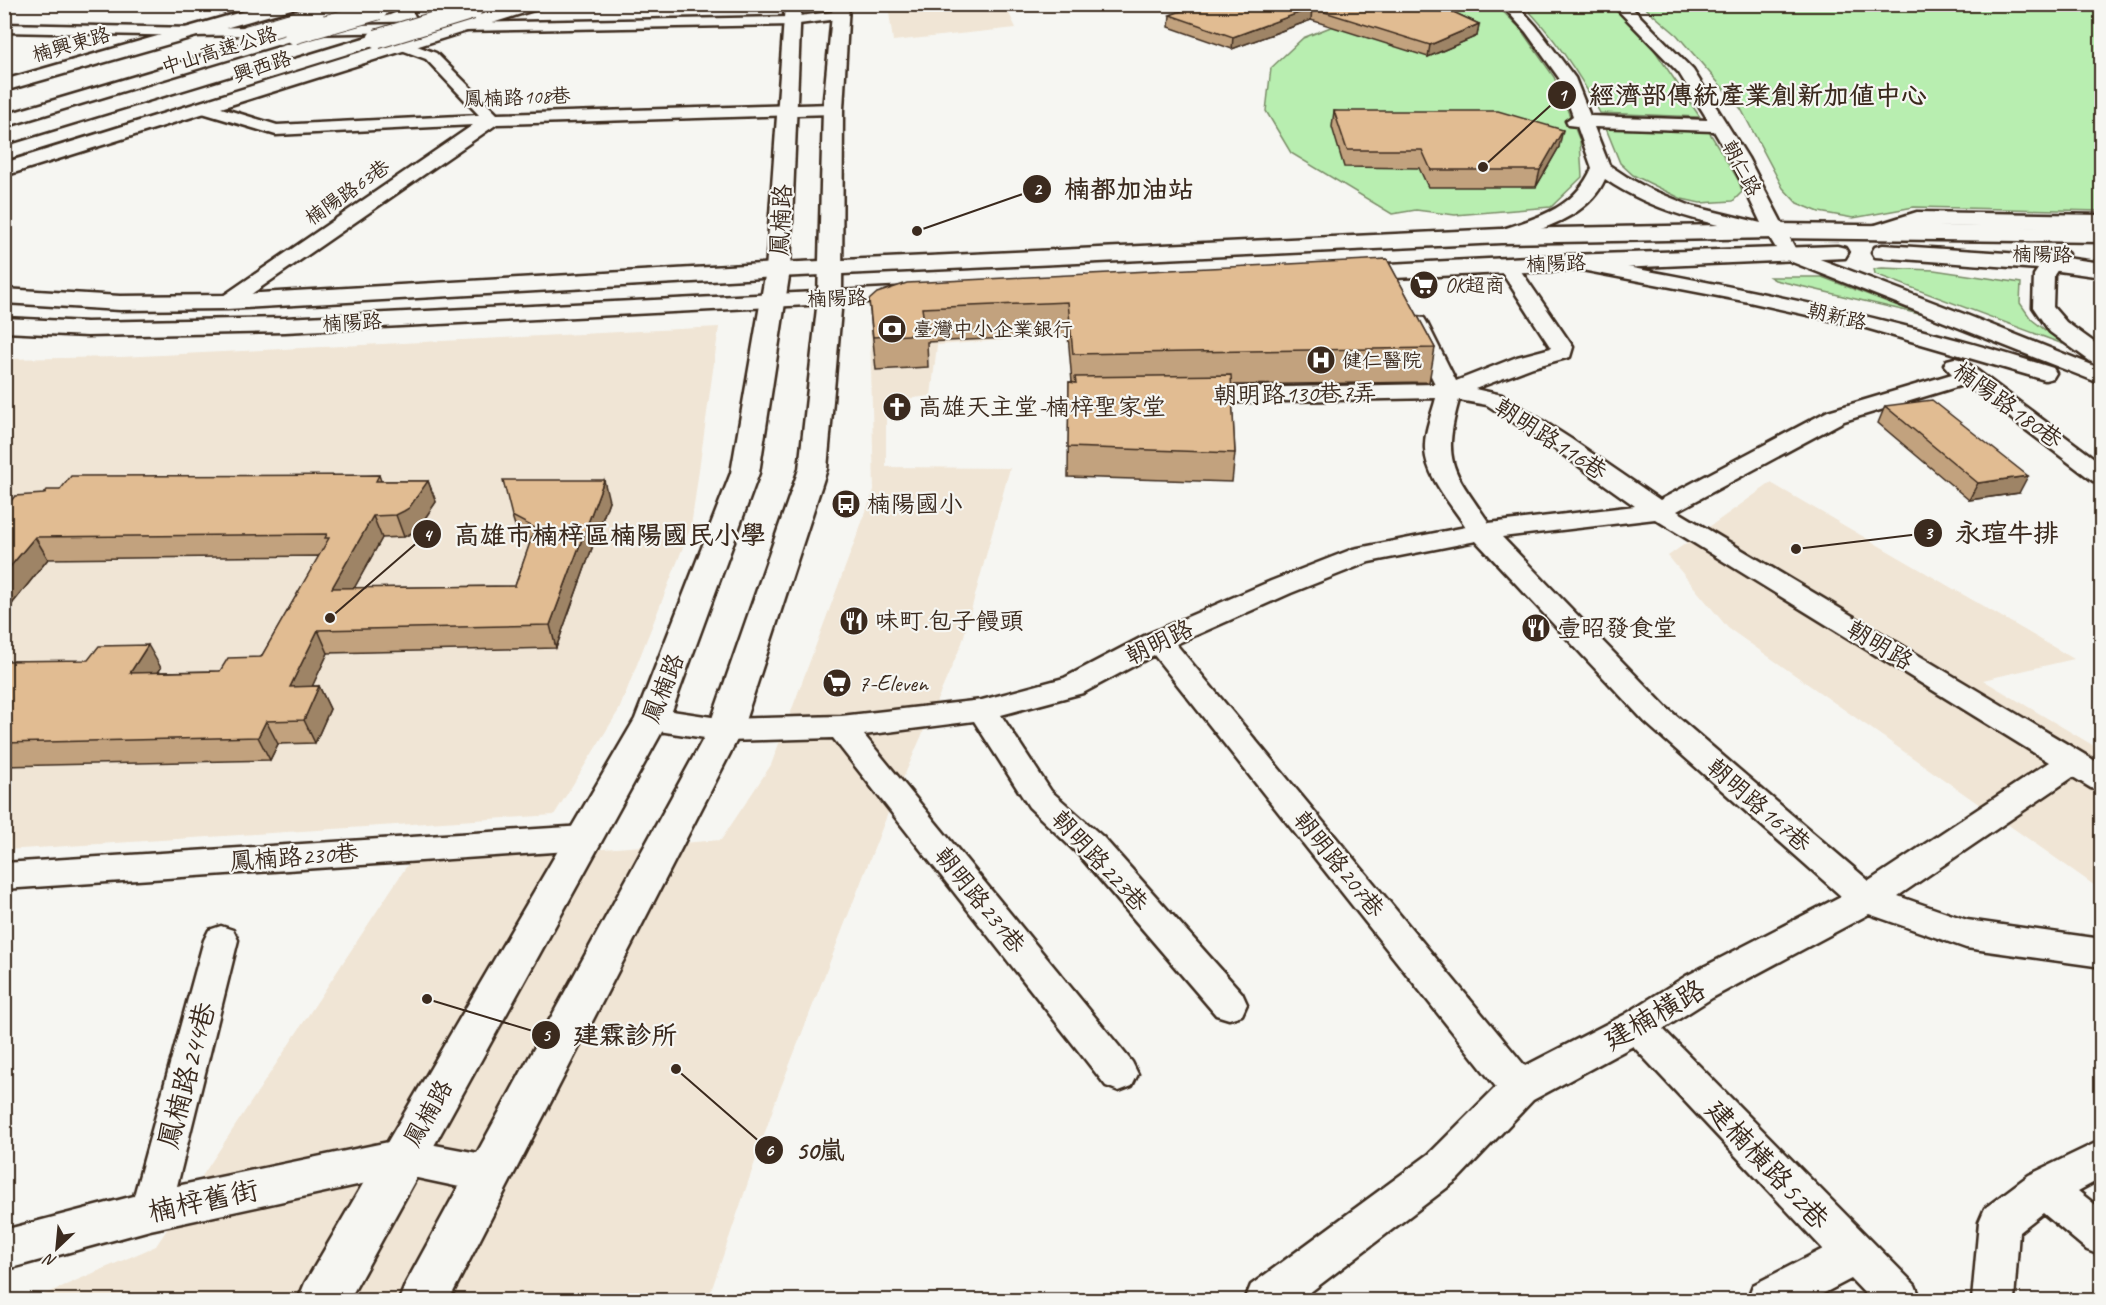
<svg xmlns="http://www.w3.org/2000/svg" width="2106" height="1305" font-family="Caveat,'LXGW WenKai TC',sans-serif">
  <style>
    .built { fill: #f0e5d5 }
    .green { fill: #b8eeb0; stroke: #7a8c67; stroke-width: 1.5 }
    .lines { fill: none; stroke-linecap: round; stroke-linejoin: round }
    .minor-casing { stroke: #3b2a1e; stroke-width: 5 }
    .tertiary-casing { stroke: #3b2a1e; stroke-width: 5 }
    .secondary-casing { stroke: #3b2a1e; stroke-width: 5 }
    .primary-casing { stroke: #3b2a1e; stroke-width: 5 }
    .motorway-casing { stroke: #3b2a1e; stroke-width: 5 }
    .minor { fill: #f6f6f2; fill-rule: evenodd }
    .tertiary { fill: #f6f6f2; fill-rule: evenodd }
    .secondary { fill: #f6f6f2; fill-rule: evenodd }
    .primary { fill: #f6f6f2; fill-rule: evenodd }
    .motorway { fill: #f6f6f2; fill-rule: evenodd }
    .motorway-bridge-casing { stroke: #3b2a1e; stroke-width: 21; stroke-linecap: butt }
    .motorway-bridge { stroke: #f6f6f2; stroke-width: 19 }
    .wall { fill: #c2a27e; stroke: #3b2a1e; stroke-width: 1.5 }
    .shaded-wall { fill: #9e8466; stroke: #3b2a1e; stroke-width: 1.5 }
    .building { fill: #e1bc92; stroke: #3b2a1e; stroke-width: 1.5 }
    .labels { text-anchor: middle; stroke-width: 4.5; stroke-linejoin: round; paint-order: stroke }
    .far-street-label { font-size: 20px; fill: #3b2a1e; stroke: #f6f6f2 }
    .far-poi-label { font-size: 20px; fill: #3b2a1e; stroke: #f6f6f2; text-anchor: start }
    .street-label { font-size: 24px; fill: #3b2a1e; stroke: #f6f6f2 }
    .poi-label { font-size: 24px; fill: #3b2a1e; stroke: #f6f6f2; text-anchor: start }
    .near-street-label { font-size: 28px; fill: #3b2a1e; stroke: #f6f6f2 }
    .leader { fill: none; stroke: #3b2a1e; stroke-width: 2 }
    .callout-dot { fill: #3b2a1e; stroke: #f6f6f2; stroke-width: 2 }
    .mark-label { font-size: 18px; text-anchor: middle; font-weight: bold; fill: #fff }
    .callout-label { font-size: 26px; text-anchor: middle; font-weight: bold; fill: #3b2a1e; stroke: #f6f6f2; stroke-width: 4.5; stroke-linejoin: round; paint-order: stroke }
  </style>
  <rect width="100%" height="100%" fill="#f6f6f2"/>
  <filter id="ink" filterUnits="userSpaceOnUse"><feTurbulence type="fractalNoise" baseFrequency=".0167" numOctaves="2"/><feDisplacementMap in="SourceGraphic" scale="12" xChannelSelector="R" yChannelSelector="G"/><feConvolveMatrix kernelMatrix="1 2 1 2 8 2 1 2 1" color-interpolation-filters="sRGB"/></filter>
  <g filter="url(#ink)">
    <path class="built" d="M888,5V4L1022,5L1007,9L1016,28L893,41Z
      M905,310L1086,334L937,345L931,396L886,401V467L1010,468L962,643L888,813L777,1097L708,1300H31L156,1246L408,864L721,840L771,765L874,490L870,325Z
      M719,327L691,527L619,710L554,815L5,850V359L121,357Z
      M1771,483L2074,659L1983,680L2101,750V890L1728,628L1668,556Z"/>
    <path class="green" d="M1386,5H1496L1519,27L1554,77L1580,141L1582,177L1551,207L1455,215L1416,210L1392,214L1291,153L1266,111L1271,68L1303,38Z
      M1523,5H1611L1649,42L1700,117L1600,113C1579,73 1555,37 1523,5Z
      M1642,5H2101V211L1914,207L1853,218L1819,212L1797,203L1783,188L1741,109L1677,35Z
      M1605,126L1708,130L1739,181L1742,192L1733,201L1700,203L1682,199L1633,175L1620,163Z
      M1882,268L1934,270L2021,283L2020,303L2031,319L2063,344L1875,274L1874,269Z
      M1770,277H1822L1919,314L1775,280Z"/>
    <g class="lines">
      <g class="minor-casing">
        <path id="minor" d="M1501,4H1516L1536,26L1575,78L1590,116L1708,120L1679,73L1612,4H1628L1693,70L1748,158L1796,250L1964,314L2102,369V384L1782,258L1768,235C1712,225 1653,212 1605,179C1591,211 1557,224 1526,234C1515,238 1505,243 1494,240L1491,236L1494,232C1535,218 1573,211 1592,168L1577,126L1568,125L1566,121L1573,116L1559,78L1526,32ZM1594,127L1714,131L1730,158L1761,223L1691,206L1647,188L1627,177L1609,165Z
          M841,11L848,15L846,18L791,25L193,36L4,32V24L193,28L791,17Z
          M401,40L436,53L497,114L833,104L841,109L833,114L497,124L234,306L227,308L220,306L217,302L220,298L473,125L276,135L199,112L197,108L205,103L277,125L479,115L426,59L396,48L393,45L396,42Z
          M2058,248L2065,250L2068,254L2054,275L2053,307L2066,322L2102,348V366L2094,364L2050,332L2033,307L2034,275L2051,250Z
          M1568,256C1732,286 1894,317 2053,368L2056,373L2053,378L2045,380L1866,328L1749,302L1561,266L1558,262L1561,258Z
          M1507,259L1514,261L1573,347L1570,357L1533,367L1475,389L1502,395L1571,439L1660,500L1828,411L1952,374L1944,365L1947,360L1955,358L1963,360L2102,464V483L2093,481L1966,384L1844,421L1677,511L2102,765V791L2091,788L2073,777L1898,896L1967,920L2102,939V967L1966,948L1869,914L1712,998L1663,1029L1915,1285L1921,1300H1871L1851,1279L1811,1300H1747L1753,1285L1823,1249L1633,1046L1533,1100L1457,1180L1300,1300H1245L1251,1285L1429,1154L1496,1087L1154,655L1083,693L1001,715L1051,791L1103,837L1242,993L1247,1004L1242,1015L1229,1019L1216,1015L1079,855L1029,807L974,721L864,735L1132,1062L1138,1074L1132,1086L1119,1091L1106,1086L833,738L725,741L652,730L641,726L637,719L641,712L652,708L725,719L841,716L982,700L1064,678L1148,634L1271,581L1353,549L1466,527C1451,504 1426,477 1425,449C1424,432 1432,414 1436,398L1193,403L1185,401L1182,396L1185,391L1193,389L1435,384L1405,323L1408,318L1416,317L1424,318L1427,323L1456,381L1517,357L1551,348L1497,265L1500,261ZM1459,400L1487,405L1555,449L1635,506L1489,523C1454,471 1441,464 1459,400ZM1655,519L2049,762L1869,881L1667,708L1502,537ZM1476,541L1645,722L1841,896L1686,976L1624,1015L1525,1066L1176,644L1291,593L1369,562Z
          M584,826L596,829L600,838L596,847L584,850L4,889V863Z
          M221,926L233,930L238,940L177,1186L403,1139L488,1155L502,1161L508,1174L502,1187L488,1193L403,1175L150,1230L4,1270V1230L134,1196L204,940L209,930Z
          M2102,1140V1178L2078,1191L2102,1210V1256L2087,1250L2043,1213L2019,1232L2014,1300H1972L1979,1222L1985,1208L2029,1175Z"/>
      </g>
      <g class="tertiary-casing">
        <path id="tertiary" d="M269,4H297L295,8L4,91V80Z
          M515,4H542L540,8L4,176V163Z
          M1775,224L2102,228V242L1775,238L1501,243L778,277L227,309L120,310L4,303V289L120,296L227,295L778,263L1501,229Z
          M1837,246L1845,248L1848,253L1845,258L1349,280L1341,278L1337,273L1341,268L1349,266L1568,255Z
          M917,287L925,289L929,294L925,299L285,332L87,336L4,332V318L87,322L285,318Z"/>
      </g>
      <g class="secondary-casing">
        <path id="secondary" d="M785,4H801L790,270L759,473L669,719L349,1300H298L305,1283L635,719L731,473L766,270Z
          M833,4H849L843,109L842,299L827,469L742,730L449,1300H399L406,1283L708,730L799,469L818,299L823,109Z"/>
      </g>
      <g class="primary-casing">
        <path id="primary" d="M1917,212L2102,215V229L1919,226L1877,239L1869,237L1866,232L1869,227Z
          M1883,245L2051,256L2102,263V277L2051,270L1875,257L1872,252L1875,247Z"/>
      </g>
      <g class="motorway-casing">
        <path id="motorway" d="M334,4H361L359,8L328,17L320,12L322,8Z
          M378,4H403C396,12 382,16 372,14L370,10Z
          M427,4H454L452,8L423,16L417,15L415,11L417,7Z
          M472,4H498C491,11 476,16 466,14L464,10Z
          M294,29L300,30L303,34L300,38L4,127V115Z
          M377,34L383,35L386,39L383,43L4,160V147Z"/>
      </g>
      <use href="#minor" class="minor"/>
      <use href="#tertiary" class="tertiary"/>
      <use href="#secondary" class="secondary"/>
      <use href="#primary" class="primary"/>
      <use href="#motorway" class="motorway"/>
      <g class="motorway-bridge-casing">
        <path id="motorway-bridge" d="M294,34L378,10
          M248,35L314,16
          M377,39L472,10"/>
      </g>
      <use href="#motorway-bridge" class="motorway-bridge"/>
    </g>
    <path class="wall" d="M1201,4H1436L1479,24L1477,36L1428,57L1311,20L1232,49L1169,27L1170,15Z
      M1334,111L1559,147L1536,187H1428L1419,168L1344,167L1332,127Z
      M1387,259L1435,348L1429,382L1231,385L1235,453L1232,482L1068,477L1069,382H1072L1068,335L927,342L928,367L876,370L869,300Z
      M1885,406L2019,493L1969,500L1878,423Z
      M379,475L381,481H428L436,502L417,530L412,533L404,537L382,538L354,588L515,586L530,544L519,538L512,516L609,501L556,648L328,653L312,686H319L330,709L315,743L278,744L270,760L4,766V661L161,668L158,672L220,671L261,657L319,556L48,559L4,614V509L44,494Z"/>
    <path class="shaded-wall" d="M1312,8L1311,20L1232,49L1233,37Z
      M1479,24L1477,36L1428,57L1430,45Z
      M1563,130L1559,147L1536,187L1540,170Z
      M2028,476L2019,493L1969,500L1978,483Z
      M604,480L609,501L556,648L550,625Z
      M428,481L436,502L417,530L404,537L396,515Z
      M373,516L382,538L342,610L332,588Z
      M35,537L48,559L4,614V574Z
      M318,630L328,653L301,710L290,687Z
      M148,645L161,668L143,695L130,673Z
      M319,686L330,709L315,743L304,720Z
      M266,721L278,744L270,760L258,737Z"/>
    <path class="building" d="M1201,4H1436L1479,24L1430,45L1312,8L1233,37L1170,15Z
      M1334,111H1498L1563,130L1540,170H1431L1422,150H1347Z
      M1387,259L1435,348L1073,354L1068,302L922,308L926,334L873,337L869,300L877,293L907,283Z
      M1231,375L1235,453L1068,447L1069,382L1076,383L1075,377Z
      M1932,400L2028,476L1978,483L1885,406Z
      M379,475L376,481H428L409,508L404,511L396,515L373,516L332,588L515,586L535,528L512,516L503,480H604L550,625L318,630L290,687L319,686L304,720L266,721L258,737L4,743V661L88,660L99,646L148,645L130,673L220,671L228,658L261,657L329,538H325L327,534L35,537L4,574V509L15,496L44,494L47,490H60L71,476Z"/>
  </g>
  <defs>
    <g id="supermarket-disc" transform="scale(1.5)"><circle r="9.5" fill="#3b2a1e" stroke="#f6f6f2"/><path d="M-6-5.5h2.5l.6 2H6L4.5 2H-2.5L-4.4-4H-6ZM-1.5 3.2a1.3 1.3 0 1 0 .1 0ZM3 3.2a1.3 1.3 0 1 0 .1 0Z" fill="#fff"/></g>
    <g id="bank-disc" transform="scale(1.5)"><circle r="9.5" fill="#3b2a1e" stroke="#f6f6f2"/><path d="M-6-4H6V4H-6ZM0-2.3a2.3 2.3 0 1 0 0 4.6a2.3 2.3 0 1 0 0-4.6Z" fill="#fff"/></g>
    <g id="hospital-disc" transform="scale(1.5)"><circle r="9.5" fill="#3b2a1e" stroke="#f6f6f2"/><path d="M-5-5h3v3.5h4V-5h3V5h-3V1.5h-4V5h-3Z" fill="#fff"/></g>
    <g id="church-disc" transform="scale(1.5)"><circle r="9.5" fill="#3b2a1e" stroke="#f6f6f2"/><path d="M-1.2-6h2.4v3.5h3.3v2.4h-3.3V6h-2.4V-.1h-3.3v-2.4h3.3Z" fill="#fff"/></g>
    <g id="bus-disc" transform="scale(1.5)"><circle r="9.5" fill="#3b2a1e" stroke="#f6f6f2"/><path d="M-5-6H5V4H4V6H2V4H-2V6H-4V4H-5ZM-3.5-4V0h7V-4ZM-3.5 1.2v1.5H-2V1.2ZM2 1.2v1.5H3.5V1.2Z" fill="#fff"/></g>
    <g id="restaurant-disc" transform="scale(1.5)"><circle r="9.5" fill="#3b2a1e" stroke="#f6f6f2"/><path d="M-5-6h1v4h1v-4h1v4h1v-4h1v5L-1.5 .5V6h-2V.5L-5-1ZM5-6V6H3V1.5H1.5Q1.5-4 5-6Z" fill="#fff"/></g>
  </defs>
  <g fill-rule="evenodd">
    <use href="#supermarket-disc" x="1424" y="285"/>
    <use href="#bank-disc" x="892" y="329"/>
    <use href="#hospital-disc" x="1321" y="360"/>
    <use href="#church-disc" x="897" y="407"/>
    <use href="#bus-disc" x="846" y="504"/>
    <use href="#restaurant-disc" x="854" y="621"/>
    <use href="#restaurant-disc" x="1536" y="628"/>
    <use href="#supermarket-disc" x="837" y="683"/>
  </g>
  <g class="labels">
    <g class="far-street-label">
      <text transform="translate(71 44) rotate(-16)" y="7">楠興東路</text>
      <text transform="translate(219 50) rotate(-17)" y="7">中山高速公路</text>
      <text transform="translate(262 66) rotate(-18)" y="7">興西路</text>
      <text transform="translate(517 97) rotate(-2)" y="7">鳳楠路108巷</text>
      <text transform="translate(1742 168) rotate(62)" y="7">朝仁路</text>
      <text transform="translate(347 192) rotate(-35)" y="7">楠陽路63巷</text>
      <text transform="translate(2042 254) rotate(1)" y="7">楠陽路</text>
      <text transform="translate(1556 263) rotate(-2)" y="7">楠陽路</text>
      <text transform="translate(837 298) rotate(-2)" y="7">楠陽路</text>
      <text transform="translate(1837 316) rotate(13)" y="7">朝新路</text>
      <text transform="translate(352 322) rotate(-3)" y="7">楠陽路</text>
    </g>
    <g class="far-poi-label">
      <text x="1445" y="292">OK超商</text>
      <text x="913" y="336">臺灣中小企業銀行</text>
      <text x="1342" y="367">健仁醫院</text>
    </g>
    <g class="street-label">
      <text transform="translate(781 220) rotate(-87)" y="8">鳳楠路</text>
      <text transform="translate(1295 394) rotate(-1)" y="8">朝明路130巷7弄</text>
      <text transform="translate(2008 405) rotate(36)" y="8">楠陽路180巷</text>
      <text transform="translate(1551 439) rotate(33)" y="8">朝明路116巷</text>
      <text transform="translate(1159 642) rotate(-26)" y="8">朝明路</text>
      <text transform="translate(1880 645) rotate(31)" y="8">朝明路</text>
      <text transform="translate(663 688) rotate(-68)" y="8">鳳楠路</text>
      <text transform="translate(1759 805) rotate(41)" y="8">朝明路167巷</text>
      <text transform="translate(294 857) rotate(-4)" y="8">鳳楠路230巷</text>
      <text transform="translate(1100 861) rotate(47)" y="8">朝明路223巷</text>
      <text transform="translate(1339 864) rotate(51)" y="8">朝明路207巷</text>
      <text transform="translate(980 900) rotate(51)" y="8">朝明路231巷</text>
      <text transform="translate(428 1113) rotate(-60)" y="8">鳳楠路</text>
    </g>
    <g class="poi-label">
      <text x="918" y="415">高雄天主堂-楠梓聖家堂</text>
      <text x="867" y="512">楠陽國小</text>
      <text x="875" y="629">味町.包子饅頭</text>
      <text x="1557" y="636">壹昭發食堂</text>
      <text x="858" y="691">7-Eleven</text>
    </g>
    <g class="near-street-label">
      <text transform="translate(1654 1014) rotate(-30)" y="10">建楠橫路</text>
      <text transform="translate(186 1075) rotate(-75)" y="10">鳳楠路244巷</text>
      <text transform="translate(1768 1164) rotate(47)" y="10">建楠橫路52巷</text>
      <text transform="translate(203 1200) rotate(-12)" y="10">楠梓舊街</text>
    </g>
  </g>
  <path class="leader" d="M1483 167L1562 95M917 231L1037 189M1796 549L1928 533M330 618L427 534M427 999L546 1035M676 1069L769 1150"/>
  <g class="callout-dot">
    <circle cx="1483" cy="167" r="6"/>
    <circle cx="917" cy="231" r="6"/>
    <circle cx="1796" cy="549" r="6"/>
    <circle cx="330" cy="618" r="6"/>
    <circle cx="427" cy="999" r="6"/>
    <circle cx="676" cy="1069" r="6"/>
    <circle cx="1562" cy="95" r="15"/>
    <circle cx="1037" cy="189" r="15"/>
    <circle cx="1928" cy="533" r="15"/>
    <circle cx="427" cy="534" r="15"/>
    <circle cx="546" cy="1035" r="15"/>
    <circle cx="769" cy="1150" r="15"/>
  </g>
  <g class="mark-label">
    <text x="1562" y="101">1</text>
    <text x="1037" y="195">2</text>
    <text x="1928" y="539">3</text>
    <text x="427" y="541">4</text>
    <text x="546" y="1041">5</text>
    <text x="769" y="1156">6</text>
  </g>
  <g class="callout-label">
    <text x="1758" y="104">經濟部傳統產業創新加值中心</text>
    <text x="1129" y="198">楠都加油站</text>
    <text x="2007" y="542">永瑄牛排</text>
    <text x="610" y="544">高雄市楠梓區楠陽國民小學</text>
    <text x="625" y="1044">建霖診所</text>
    <text x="820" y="1159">50嵐</text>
  </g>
  <rect width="2106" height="1305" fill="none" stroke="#f6f6f2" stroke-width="24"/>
  <rect x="12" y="12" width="2082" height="1281" fill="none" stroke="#3b2a1e" stroke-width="2" filter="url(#ink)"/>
  <g transform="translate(57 1248) rotate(206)" stroke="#f6f6f2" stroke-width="4.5" paint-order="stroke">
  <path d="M0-4.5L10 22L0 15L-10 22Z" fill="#3b2a1e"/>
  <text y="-9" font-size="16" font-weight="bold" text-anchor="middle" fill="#3b2a1e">N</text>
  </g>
</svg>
